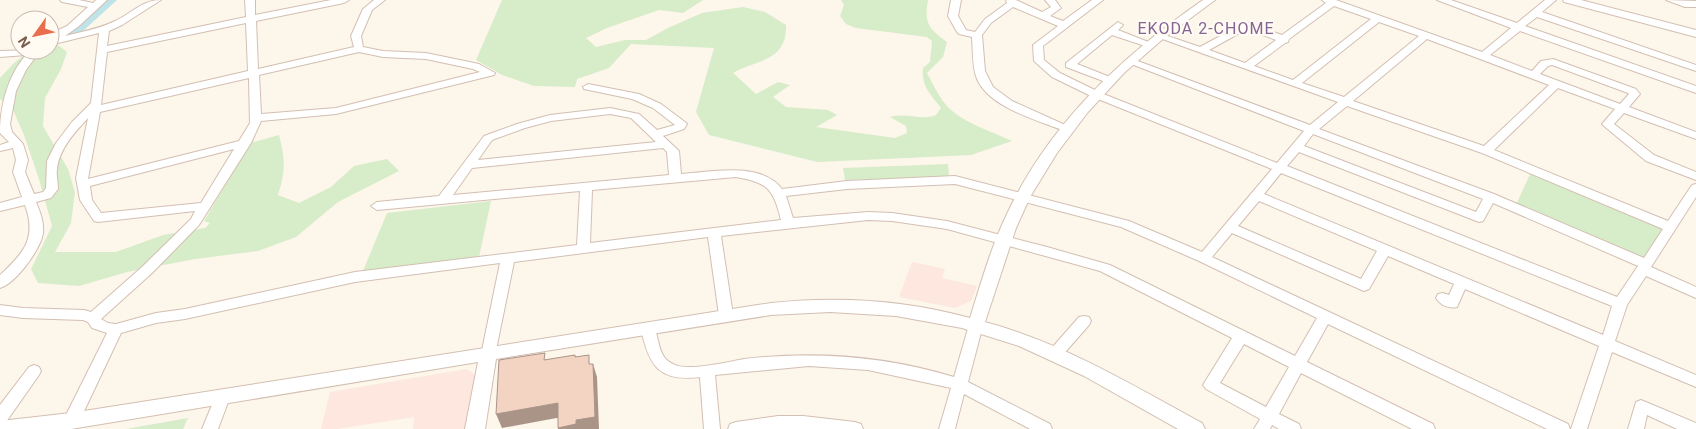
<svg xmlns="http://www.w3.org/2000/svg" width="1696" height="429" font-family="Roboto,sans-serif">
  <style>
    .commercial { fill: #fde7df }
    .green { fill: #d7ecc8 }
    .lines { fill: none; stroke-linecap: round; stroke-linejoin: round }
    .river { fill: #bee3e8; fill-rule: evenodd }
    .minor-casing { stroke: #d3bfb2; stroke-width: 2 }
    .tertiary-casing { stroke: #d3bfb2; stroke-width: 2 }
    .minor { fill: #fff; fill-rule: evenodd }
    .tertiary { fill: #fff; fill-rule: evenodd }
    .shaded-wall { fill: #aa9488 }
    .building { fill: #f3d4c2; stroke: #aa9488 }
    .labels { text-anchor: middle; stroke-width: 4.5; stroke-linejoin: round; paint-order: stroke }
    .far-neighbourhood-label { font-size: 16px; letter-spacing: 1px; fill: #846595; stroke: #fffaf2 }
  </style>
  <rect width="100%" height="100%" fill="#fdf6eb"/>
  <path class="commercial" d="M912,262L945,269L942,278L977,286L971,301L955,308L899,297Z
    M467,369L476,375L467,429H413L414,417L337,429H321L330,392Z"/>
  <path class="green" d="M502,0H703L683,13L659,10L607,28L586,38L596,47L625,40H646L668,28L702,13L743,7L765,12L786,25C787,62 757,59 733,73L756,94L778,82L790,85L773,97L786,107L828,110L837,115L816,127L895,138L907,133L906,126L890,117C906,112 922,121 936,115L941,108C930,94 921,86 923,68L930,62L932,41L927,37L856,28L846,24L840,16L844,5L841,0H928C924,23 928,28 947,42L943,57L927,73C933,84 940,100 950,109C966,124 993,132 1012,141L971,155L817,162L709,135L696,112L714,48L631,44L609,68L577,79L575,87L534,86L502,75L476,60Z
    M58,45L67,52L61,69L45,98L43,126L68,169L75,192L71,223L55,252H116L163,235L205,228L210,223L204,221L250,143L279,135C285,159 286,170 278,195L299,203L331,187L354,166L387,159L399,171L338,202L296,237L258,251L195,259L127,272L79,286L38,283L31,269L52,226L39,179L24,135L13,110L0,99V78C17,60 23,50 50,50V47Z
    M948,164L949,177L845,180L843,168Z
    M1531,172L1665,227L1643,258L1516,205Z
    M491,201L479,257L363,271L387,213Z
    M188,418L183,429H126Z"/>
  <g class="lines">
    <path class="river" d="M100,0H117L84,30L69,41H57L55,37Z"/>
    <g class="minor-casing">
      <path id="minor" d="M60,0H79L93,3L96,0H107L79,26L65,36C81,32 99,29 115,21C131,14 142,0 161,0L122,25L109,31L107,46L246,17L245,0H255V15L331,0H349L344,3L256,21L258,69L354,47L351,36L363,9L374,0H385L372,10L361,36L363,47L383,51L426,53L479,64L495,73L494,75L336,114L261,121L251,143L199,225L152,273L101,319L108,323L116,324L156,313L185,309L355,272L577,245L580,191L377,210L371,206L377,202L439,196L484,136L517,124L550,115L610,108L639,114L657,130L675,125L653,108L632,99L584,89L583,87L588,84L639,94L661,104L685,122L687,124L684,129L663,136L679,151L681,174C711,172 761,161 782,189L847,181L955,176L1129,221L1202,252L1272,169L1093,97L1052,77L1034,61L1033,45L1058,26L1013,7L991,23L982,35L985,71L993,87L1012,101L1072,128L1070,130H1062C1036,120 989,107 977,79C972,67 973,50 972,37L959,34L957,32L948,16L951,0H961L958,16L966,30L975,32L985,19L1007,3L1006,0H1016L1042,12L1051,7L1045,0H1055L1061,8L1050,16L1063,21L1092,0H1103L1043,46L1044,60L1060,73L1101,93L1277,163L1304,131L1126,62L1127,60H1135L1310,125L1338,102L1154,36L1159,33L1200,47L1246,22L1282,35L1326,3L1322,0H1336L1482,52L1511,28L1437,0H1451L1517,23L1545,0H1556L1542,12L1696,65V71L1537,17L1525,26L1696,86V93L1520,31L1490,55L1532,71L1541,61L1553,59L1636,89L1640,94L1629,107L1696,132V139L1624,113L1614,124L1654,155L1696,172V180L1646,161L1604,126L1602,124L1615,109L1558,88L1494,150L1668,221L1692,185L1696,184V197L1651,267L1696,287V298L1646,276L1627,305L1615,341L1696,375V387L1612,352L1587,429H1571L1599,346L1465,289L1457,307C1449,309 1440,305 1436,298L1438,294L1443,293L1449,295L1454,284L1388,256L1369,289L1364,291L1232,233L1212,257L1568,424L1570,429H1547L1328,324L1307,362L1433,424L1435,429H1412L1301,373L1279,414L1299,424L1301,429H1279L1272,425L1270,429H1254L1260,419L1206,389L1203,385L1232,338L1100,271L947,229L892,221L868,220L721,236L733,315L731,319L726,320L721,319L719,315L708,237L514,262L495,355L493,359L488,361L483,359L481,355L500,263L355,282L185,319L156,323L121,333L77,426L71,427L65,426L63,421L107,333L92,328L88,322L83,320L23,318L0,315V305L23,308L84,310L91,312L142,267L191,219L195,211L98,222L94,221L80,200L76,178L88,118C75,132 59,149 57,169C56,175 58,182 58,189L51,198L36,202C40,212 44,221 43,233C41,249 16,283 0,288V275C24,253 37,238 25,205L0,211V203L22,197L13,172L16,160L13,148L0,151V145L9,142L0,133C0,106 8,75 26,55L0,57V51L33,50L37,55L26,70L16,91L10,124L12,132L23,144L28,160L25,172L34,194L43,192L46,188L47,161L56,143L72,122L91,103L99,33L50,45V34L67,26L88,7L62,2ZM1334,6L1371,19L1293,80L1254,66L1285,43L1288,42L1289,39ZM1379,22L1419,36L1344,97L1302,83ZM246,23L248,71L101,105L107,52ZM1247,29L1276,40L1245,63L1209,50ZM1427,39L1549,85L1484,146L1353,101ZM359,52L383,57L426,59L473,69L480,72L336,108L261,114L259,75ZM1552,65L1628,93L1629,94L1620,104L1540,74L1548,66ZM249,78L250,123L239,141L88,179L100,112ZM1347,106L1482,153L1663,229L1644,258L1494,194L1319,129ZM610,114L631,118L656,142L478,160L492,140L525,128L551,121ZM1313,134L1483,199L1476,212L1304,146ZM663,148L667,152L669,175L453,195L472,168ZM234,149L201,203L101,213L92,200L90,186ZM1299,152L1479,222L1483,221L1493,203L1638,266L1617,297L1287,166ZM1281,173L1612,306L1603,335L1264,194ZM736,177C768,183 773,188 781,220L590,243L592,190ZM955,184L1121,227L1199,261L1317,318L1295,356L1110,265L1047,247L947,221L892,213L868,212L793,218L786,196L847,189ZM1259,201L1377,251L1361,279L1238,226ZM1244,344L1289,367L1266,407L1220,383Z
        M1666,0L1696,1V7H1685Z
        M1118,22L1123,25L1118,30L1156,45L1151,48L1112,35L1077,64L1115,79L1116,81L1115,83L1111,84L1066,67V63Z
        M1084,316L1089,317L1091,321L1089,325L1060,358L1055,360L1050,358L1048,354L1050,350L1079,317Z
        M976,320L981,321L983,325L968,382L1050,424L1052,429H1030L964,394L955,429H939L951,388L868,370L809,366L715,375L720,429H704L700,377C659,382 649,366 641,329L643,325L648,324L653,325C660,338 657,357 673,364C687,372 727,362 744,359C814,351 886,356 954,377L969,325L971,321Z
        M34,365L39,367L41,371L39,375L6,422L0,423V405L29,367Z
        M222,391L227,393L230,397L218,429H202L217,393Z
        M1641,400L1696,423V429H1677L1647,415L1644,429H1628L1636,402Z
        M778,416H803L855,422L861,424L863,429H728L730,424L736,422Z"/>
    </g>
    <g class="tertiary-casing">
      <path id="tertiary" d="M1203,0H1215L1164,38L1124,73L1088,112L1057,153L1030,197L1016,228L985,322C1063,343 1132,385 1202,423L1205,429H1178L1084,376L1019,346L962,328L896,316L830,312L771,315L496,359L485,429H465L478,362L71,429H0V421L71,413L771,303C837,296 906,300 970,318C981,283 991,247 1007,214C1049,124 1122,56 1203,0Z
        M1563,0H1581L1696,30V37L1564,2Z"/>
    </g>
    <use href="#minor" class="minor"/>
    <use href="#tertiary" class="tertiary"/>
  </g>
  <path class="shaded-wall" d="M593,364L597,377L599,429H558V428L576,420Z
    M558,403L562,417L502,428L496,414Z"/>
  <path class="building" d="M545,353L544,360L575,355V357L589,355V364H593L595,417L576,420V424L558,428V403L496,414L499,360Z"/>
  <g class="labels">
    <g class="far-neighbourhood-label">
      <text x="1206" y="34">EKODA 2-CHOME</text>
    </g>
  </g>
  <g transform="translate(35 35) rotate(237)"><circle r="24" fill="#fffaf2" stroke="#cabab0"/>
  <path d="M0-4L9 19L0 12L-9 19Z" fill="#e86e4f"/>
  <text y="-8" font-size="14" font-weight="bold" text-anchor="middle" fill="#7a5b4c">N</text>
  </g>
</svg>
